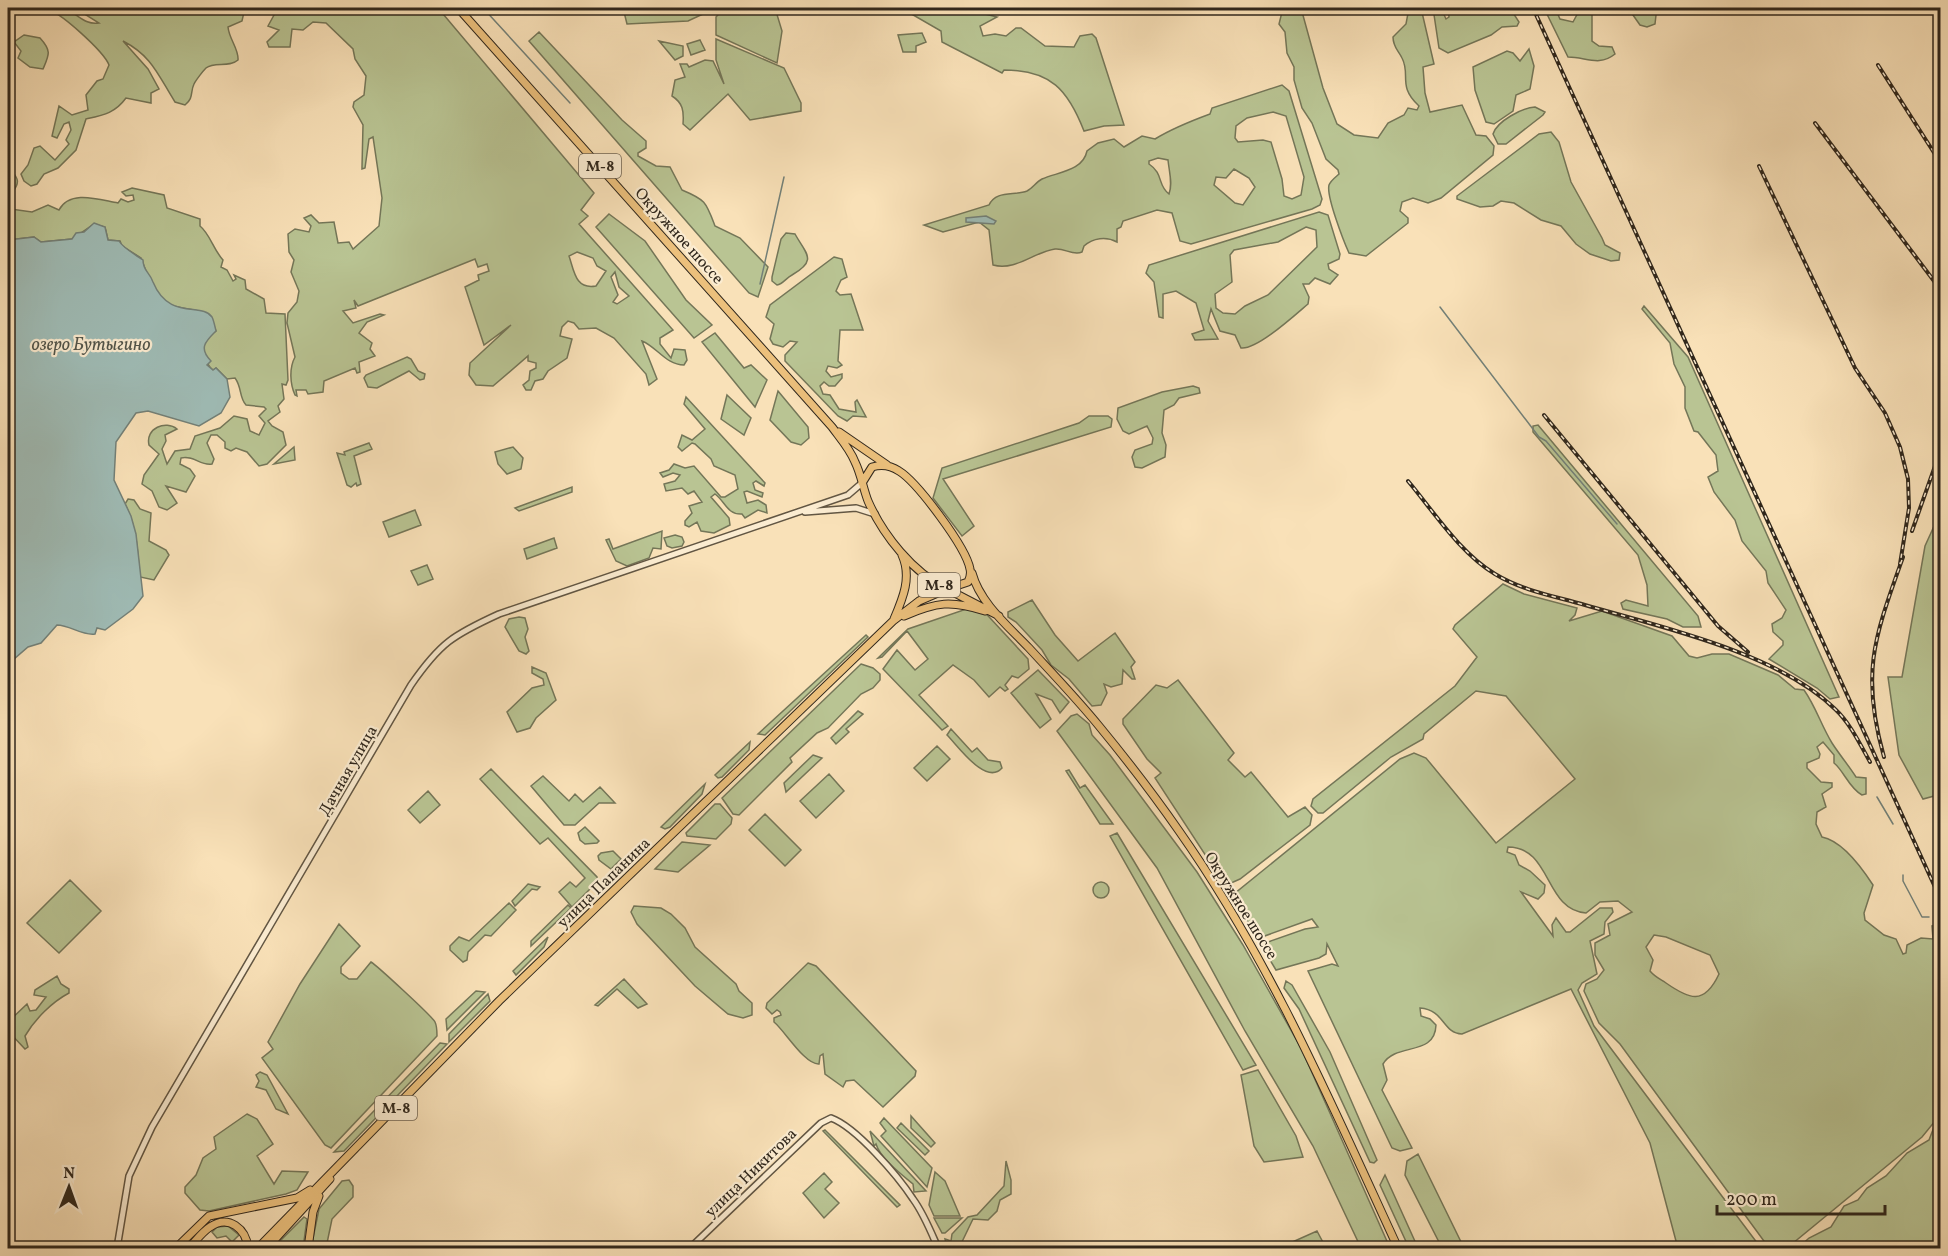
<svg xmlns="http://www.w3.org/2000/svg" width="1948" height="1256" font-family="Vollkorn,serif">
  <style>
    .green { fill: #b9c493; stroke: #747658; stroke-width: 1.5; fill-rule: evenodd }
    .water { fill: #9fbcb6; stroke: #738078; stroke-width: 1.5 }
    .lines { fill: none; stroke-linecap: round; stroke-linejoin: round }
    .stream { stroke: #738078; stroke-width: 1.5 }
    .minor-casing { stroke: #625643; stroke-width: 8 }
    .major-casing { stroke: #30271c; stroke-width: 9 }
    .minor { stroke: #fbecd1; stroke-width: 5 }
    .major { stroke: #ecc07c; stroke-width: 7 }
    .rail-casing { stroke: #30271c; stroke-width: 4 }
    .rail { stroke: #fbecd1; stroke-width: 1.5; stroke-dasharray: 4.5; stroke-linecap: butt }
    .labels { text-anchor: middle; stroke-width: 4.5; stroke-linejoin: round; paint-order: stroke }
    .shield { fill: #fbecd1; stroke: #6d6252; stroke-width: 1.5 }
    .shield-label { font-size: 15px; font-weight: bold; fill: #30271c }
    .street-label { font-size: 16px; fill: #30271c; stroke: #fbecd1 }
    .water-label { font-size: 18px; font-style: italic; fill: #51544a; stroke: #fbecd1 }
  </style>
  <rect width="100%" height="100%" fill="#f9e1b8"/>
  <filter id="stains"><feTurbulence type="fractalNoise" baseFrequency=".00333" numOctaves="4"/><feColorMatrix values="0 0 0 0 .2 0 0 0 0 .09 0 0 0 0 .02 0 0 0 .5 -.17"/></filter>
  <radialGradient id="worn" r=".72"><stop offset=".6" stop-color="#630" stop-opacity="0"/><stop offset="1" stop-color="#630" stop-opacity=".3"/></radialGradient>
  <path class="green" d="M30,8C40,7 51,6 60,8C76,10 83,26 99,23L75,8H253L244,12L242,21L228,27C229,39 239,49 238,60C229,68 214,61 206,68C203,71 196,80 194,84C190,92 194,98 185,105L175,102C158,75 152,56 123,41L148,69L159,89L151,93V103L126,98C115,113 104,115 86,119L76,150L58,168L44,174L37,184L31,186L24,181L21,174L28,165L34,148L40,146L55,160L69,144L66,140L71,130L69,122L64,124L57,138L52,136L59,106L72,115L88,110L86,95L97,81L103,79L109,65C104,52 59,10 44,8C39,8 36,9 30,8Z
    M262,8H438L594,193L581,210L588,216L579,224L673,330L660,338V344L671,358L674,349L685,350L687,360L684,365C666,365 657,347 642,341L657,379L649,385L646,374L614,338L596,328L579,329L574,323L568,321L562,327L560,336L572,339L567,358L548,371L543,379L535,381L531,390H526L523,385L529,380L530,371L536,368V363L528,361V356L493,386L476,385L469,375L470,363L511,325L484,345L465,287L479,280L478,275L489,271L487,264L478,267L475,259L358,306L354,300L356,308L343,311L353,323L380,314L384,315L367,322L359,333L372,343L370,349L375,356L359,362L360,372L357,373L355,368L324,381L323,392L308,394L306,390H296L297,396L295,395C290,384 289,368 295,357L287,323L288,313L297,302L299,291L291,272L294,260L289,252L288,234L295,229L309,232L311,226L304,218L311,215L319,223L334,222L338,243L349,242L353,249L379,226L382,198L373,137L369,139L365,168L362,169V167L363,125L353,107L354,102L364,95L366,76L355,59L353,49L326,23L313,22L303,30L292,29L290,47H269L267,42L279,30L268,26L274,15ZM577,252L593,258L597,266L606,271L596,286C575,290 574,270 569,256ZM615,272L619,287L629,296L617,304L613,302L618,295L611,277Z
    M623,8H716L688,21L627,24Z
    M724,8H775L782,31L777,63L716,35V17Z
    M901,8H957L969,13H981L997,17L980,26L983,36L995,34L1006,36L1016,28H1021L1045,46L1074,47L1080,36L1092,34L1096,38L1124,125L1104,126L1084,131C1068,90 1051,70 1004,70L1002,73L942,42L941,31Z
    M1283,8H1301L1323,88L1337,124L1354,135L1378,138L1388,123L1404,115L1408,108L1417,110L1419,106C1397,86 1411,75 1402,58C1398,50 1393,47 1393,37L1406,24L1409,8H1421L1434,64L1423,67L1425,93L1430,112L1462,105L1476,135L1486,136L1494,146L1493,155L1441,198L1428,203L1413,198L1402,202L1400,211L1408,218V223L1366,256L1349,253C1344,242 1326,196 1329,185C1331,180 1336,177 1339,174L1338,170L1326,159L1312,123L1302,108L1294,80V67L1287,53L1285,32L1279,24Z
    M1433,8H1441L1446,19L1449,17L1448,8H1510L1519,22L1517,26L1502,27L1491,35L1448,53L1439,48Z
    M1544,8H1562L1556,10L1560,19L1573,22L1579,11L1586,10L1592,15V41L1599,46L1612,47L1615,54C1599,67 1586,57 1568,57Z
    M1628,8H1653L1656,15L1655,24L1647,27L1640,25Z
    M539,32L622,120L646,141V148L638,153V156L656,166L670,167L682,190C706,200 706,202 715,226L740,238L768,267L758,297L749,293L529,41Z
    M922,33L926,42L916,46V52H903L898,35Z
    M24,35L40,38C52,51 49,55 43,69L30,67L18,58L21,51L14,42Z
    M716,39L784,68L801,103V111L750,120L728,94L690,130L683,124C684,111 683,103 672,96L675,80L685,77L680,64H687L689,67L705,60L713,61L724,84L716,60Z
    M700,40L705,50L691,55L687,44Z
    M659,41L683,46V56L675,60Z
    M1529,49L1534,66L1530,89L1516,95L1513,111L1494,124L1486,122L1475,90L1473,67L1507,51L1513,53L1520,61Z
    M1282,85L1289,91L1322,199L1320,205L1312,209L1191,244L1180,241L1172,213L1157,210L1123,221L1121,227L1117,229V242C1106,236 1093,238 1084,246L1082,252C1073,256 1065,248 1055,249C1034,252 1016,271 993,265L989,230L979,222L943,232L924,225L989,205C996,190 1014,196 1027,191C1033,188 1036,182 1042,179C1058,172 1083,171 1087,151L1098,143L1114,139L1124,147L1142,136L1155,139C1173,128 1191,121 1210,114L1212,108ZM1273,112L1286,116L1304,177L1301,195L1292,199L1284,196L1282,179L1271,142L1263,140L1238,142L1235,138L1236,126L1247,118ZM1158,158L1168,160C1169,171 1173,184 1169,194C1157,185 1164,174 1149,164V161ZM1234,169L1249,178L1255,187L1243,205L1235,203L1214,185L1216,177L1226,178Z
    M1535,107L1545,112L1543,115L1506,144H1498L1493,134C1497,121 1522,108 1535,107Z
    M1551,132L1559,142L1571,182L1602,238L1605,245L1620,253L1619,260L1611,261L1590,254L1576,244L1561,226L1541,220L1514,203L1501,201L1493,206L1480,207L1457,199V196L1539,134Z
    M8,152C9,157 7,163 10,167C14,176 22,179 14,190L8,192Z
    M132,188L164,195L167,208L200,219V226C210,234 213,249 223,260L221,267L227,270L233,281L236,279L234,275L245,280L246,289L264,299L266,313L285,314L288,380L286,385L282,384L284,399L278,406L280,412L268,421L272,426L283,432L286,445L267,464L259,466L247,452L236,448L231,451L225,448V442L217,435H211L207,443L214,459L212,464C200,466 194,455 181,458L180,464L190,469L195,476L186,492L166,486L177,503L167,510L159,507L152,491L142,484L144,475L159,454L149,445C145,428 166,420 177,429L165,435L166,441L162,449L167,464L175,451L190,449L195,436L220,428L234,416L247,419L250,431L259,435L265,423L259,416L266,409L264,407L246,405C239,398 242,387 235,378L227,379L216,368L213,370C205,364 199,345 208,337C210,334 214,333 216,331C205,296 178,320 157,294C151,286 144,266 141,258L122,246L120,241L108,240L105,227L94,224L72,239L41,242L34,237L8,240V236L14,232L8,215L11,209L32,212L48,205L59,210C70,189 100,200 118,203L121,199L128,202L134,200L133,195L126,196L122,192Z
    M1319,212L1328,215L1340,254L1339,259L1328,264L1329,269L1338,275L1330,284L1315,278L1309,284H1303L1309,297L1308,304C1295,315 1257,350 1241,348L1235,335L1220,331L1211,309L1208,321L1218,339L1195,340L1192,334L1204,330L1196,303L1176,291L1163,294V318L1159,317L1154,282L1146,273L1149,265ZM1306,227L1316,230L1317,247L1268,295L1245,306L1235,314L1223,313L1216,308L1215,294L1232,282L1230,255L1234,250L1278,242Z
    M609,214L645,241L686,300L712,325L694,338L596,227Z
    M786,233L795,234C806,254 818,260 792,275C786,278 783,284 777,285L772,281V277L781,239Z
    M834,257L842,259L847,277L841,280L836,291L840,295L851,294L863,330H840L838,361L842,365L837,368L828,366L826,371L831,377L842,374V378L835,386H829L824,382L820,386L823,394L830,395L839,409L856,412L855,402L857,400L866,417L853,416L847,421L838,416L785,361V355L797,342L790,341L783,347L773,344L770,339L774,324L766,317L770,305Z
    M1644,306L1688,357L1839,697L1830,699L1817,688L1769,659L1783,645V641L1773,632L1772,624L1782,618L1786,610L1768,583L1766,571L1742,541L1735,520L1714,492L1708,477L1718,471L1716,455L1698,432L1694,431L1685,408V387L1674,364L1670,343L1642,309Z
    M715,333L744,368L751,365L767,380L755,407L702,342Z
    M407,357L411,359L418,371L425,374L424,379L420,380L409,371L377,388L368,387L364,378L366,375Z
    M1193,386L1199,388L1200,393L1179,398L1174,405L1164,410L1162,433L1166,445L1165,457L1142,468L1135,467L1132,457L1135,450L1152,444L1153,438L1147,426L1129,434L1123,431L1117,419L1118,408L1162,392Z
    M778,391L808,427L809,438L801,445L791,442L770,420Z
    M727,395L751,418L744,435L721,419Z
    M686,397L765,483L764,486L756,481L753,483L755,490L763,493L762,497L747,491L744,492L747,503L758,500L766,505L767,513L758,510L745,518L742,514C727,515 725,501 715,494L711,497L729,518L730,525L714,533L701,531L697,522L689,527L685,525V521L692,513L689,506L702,502L694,491L688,494L682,488L666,491L664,484L675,481L680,475L673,473L663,477L660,473L669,470L674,464L685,468L694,466L721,497H725L738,489L735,475L714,466L711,459L695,444L692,443L682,451L678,447L682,435L692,440L705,429L684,404Z
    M1089,416H1108L1112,419L1111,427L943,479L974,526L962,536L933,498L942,468L1079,423Z
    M1538,425L1698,616L1701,627H1683L1667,619L1623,609L1621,603L1626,600L1648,606L1647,585L1638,555L1533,432V426Z
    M369,443L372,449L354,456L361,484L357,486L356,483L351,487L347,485L337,453L345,455L344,452Z
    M294,447L295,460L274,464Z
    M513,447L523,458L521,469L507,474L498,464L495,452Z
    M572,487V492L519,511L515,508Z
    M128,499L134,500L140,509L151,513L149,541L166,550L169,555L154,580L140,577C137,549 138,530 125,504Z
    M415,510L421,525L389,537L383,522Z
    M1940,513V799L1938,795L1923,799L1899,755L1888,677H1902L1925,546Z
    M662,531L661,549L653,548L649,558L627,566L616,561L606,540L609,539L613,549Z
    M675,535L682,537L684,542L682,546L672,548L667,546L664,538Z
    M554,538L557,548L527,559L524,549Z
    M427,565L433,579L418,585L411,571Z
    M1503,584L1524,594L1577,608L1575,615L1569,621L1602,611L1672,636L1689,656L1697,658L1712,654H1729L1778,675L1795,689L1804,690C1816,707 1821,725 1832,743C1839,754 1849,766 1856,777L1866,778V794L1862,795C1849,788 1844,771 1834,763V755L1823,742L1817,747L1820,754L1819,758L1807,763V768L1821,782L1832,783V787L1822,794L1826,807L1817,812L1816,824L1822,837C1842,841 1862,868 1873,885L1864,913L1865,920L1884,935L1896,939L1903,954L1906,953L1907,945L1921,938L1933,939L1932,926L1938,925L1940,929V1115L1922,1137L1787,1248H1769L1620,1044L1599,1023L1584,991L1586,984L1597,979L1604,970L1595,955V943L1610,935L1608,924L1632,912L1618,901L1600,902L1586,913C1544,910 1552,847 1508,847L1507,852L1515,855L1519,865L1530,871L1545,885L1544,893L1538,899L1521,892L1553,936L1552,925L1556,918L1566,932H1570L1600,908H1612L1613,912L1605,922L1604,934L1590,941L1597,974L1582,983L1578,990L1594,1026L1761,1248H1664L1676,1241L1650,1143L1571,989L1462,1034C1442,1033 1445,1010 1420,1008L1421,1016L1430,1019L1436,1025C1435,1057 1396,1042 1383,1064L1387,1080L1382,1090L1412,1148L1400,1151L1392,1148L1308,971L1332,964L1338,966L1327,944L1326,954L1319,958L1276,970L1264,950L1268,942L1305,929L1318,927L1312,919L1259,938L1233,900L1234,894L1400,759L1414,753L1426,758L1496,843L1575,779L1506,696L1476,691L1424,734L1423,739L1391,757L1323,813H1318L1311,806L1313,799L1455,686L1477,657L1453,629L1455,625ZM1654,935L1666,937L1710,955L1719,974C1704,1006 1689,999 1666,983C1660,979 1655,977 1650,971L1653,960L1646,947Z
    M1032,600L1055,635L1078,661L1115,633L1135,662L1131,667L1135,679H1132L1123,670L1122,684L1111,687L1104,684L1107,693L1101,705L1092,706L1069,679L1051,665L1042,650L1016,622L1008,617V612Z
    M978,605L1028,659L1029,669L1018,678L1012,676L1005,685L1008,689L1005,691L1000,687L989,697L974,680L953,665L919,695L948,726L942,730L883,669L897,650L915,670L928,659L907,631L882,657L878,658L908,629Z
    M519,617L525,618L528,629L525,637L529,651L526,654L519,651L505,627L509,619Z
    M866,635L868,637L765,735L758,734Z
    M861,664L873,668L880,674V680L873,688L861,694L828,728L817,733L790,758L792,762L739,815L733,814L722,798Z
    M532,667L546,673L556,700L536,718L530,728L517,732L507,712L532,688L544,685L543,679L532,673Z
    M1038,670L1069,702L1060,713L1052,700L1036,694L1051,719L1040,728L1011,693Z
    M1178,680L1234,753L1228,760L1245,777L1251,772L1288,817L1305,807L1312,815L1310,825L1240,879L1229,884L1221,879L1155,778L1161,773L1147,759L1123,724V719L1156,685L1167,688Z
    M858,711L863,714L846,729L849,732L836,744L831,738Z
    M1077,714L1089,724L1092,735L1110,755L1197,872L1243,945L1301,1048L1390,1248H1361L1313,1146L1245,1031L1157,868L1057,731L1071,716Z
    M951,729L972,752L977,748L988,760L1000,762L1002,768C986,786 959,747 947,735Z
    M750,742L749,750L722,777L718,778L715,775Z
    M937,746L950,759L927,781L914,768Z
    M813,755L822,758L786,792L784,783Z
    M491,769L597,877L598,881L572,907L559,892L570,882L576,887L585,878L548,838L540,844L480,779Z
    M1069,770L1080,788L1085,785L1113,824H1100L1066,771Z
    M829,774L844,791L816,818L800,801Z
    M543,776L569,801L575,794L583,802L600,787L615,803H599L575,825H564L531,786Z
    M705,784L702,794L670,827L665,829L661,827Z
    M428,791L440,805L420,823L408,810Z
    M715,804H720L732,818L731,824L716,839L687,836L686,833Z
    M765,814L801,850L785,866L749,830Z
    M585,827L599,841L597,843L585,844L580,840L578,833Z
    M1117,833L1256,1065L1243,1070L1110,836Z
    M682,842L710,845L678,872L655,869Z
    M613,851L621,859L611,869L599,860L598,856L601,853Z
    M70,880L101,911L59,953L27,923Z
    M1093 890a8 8 0 1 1 16 0a8 8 0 1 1-16 0Z
    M528,884L540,887L537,890L532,889L515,906L512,901Z
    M509,903L516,910L491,936L485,935L468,952L467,960L463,962L450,950V946L459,937L469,941Z
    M568,905L571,908L531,946V941Z
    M634,906L661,908L671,914L685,928L695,947L736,984L739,991L752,1003V1015L743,1018L728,1014L695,986L637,924L631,912Z
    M339,924L360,946L341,967V973L349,979H357L371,962C375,964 432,1016 435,1022C437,1026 437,1031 437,1036L331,1148L325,1145L262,1058L273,1049L268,1042L300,984Z
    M548,937L544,947L516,975L513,971Z
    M808,963L816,966L916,1071L915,1076L883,1107L854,1080L846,1081L843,1087L825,1074L823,1054L820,1056L819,1064C805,1065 785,1031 774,1022V1018L781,1015L780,1012L777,1010L772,1014L766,1008L767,1003Z
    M57,976L61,984L69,989V993C52,1002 35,1019 25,1036L28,1047L25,1049L8,1031V1022L27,1004L30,1011L36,1010L46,997L34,995L35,990Z
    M624,979L647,1004L638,1008L617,989L598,1006L595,1005Z
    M1286,981L1292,985L1330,1052L1377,1160L1374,1163L1370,1162L1299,1009L1284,988Z
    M476,991L485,992L447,1030L446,1019Z
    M488,994L490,1001L449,1042V1034Z
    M440,1043L447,1044L344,1151L334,1152Z
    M1258,1070L1296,1136L1303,1157L1264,1162L1254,1146L1241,1075Z
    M260,1072L267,1075L288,1114L276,1109L266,1090L256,1087L259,1081L256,1075Z
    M247,1114L257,1119L273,1144L257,1156L274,1184L282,1171L308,1172L297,1190L286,1194L209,1211L200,1210L185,1193V1187L196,1175L203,1158L216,1149L214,1137Z
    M911,1116L935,1143L931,1147L911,1128Z
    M884,1118L932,1168L927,1187L881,1136L886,1131L880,1123Z
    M1940,1121V1248H1798L1809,1238L1831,1227L1844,1206L1858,1200L1867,1188L1886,1176L1907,1153L1929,1140L1934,1127Z
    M901,1123L929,1151L925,1155L897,1128Z
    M825,1130L900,1205L897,1207L823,1131Z
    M870,1131L926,1191L914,1192L913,1184C902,1175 880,1158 876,1144L874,1146Z
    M1418,1154L1464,1248H1442L1405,1175L1407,1161Z
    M1006,1161L1011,1180V1194L1000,1200L997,1211L988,1220L973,1219L959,1248H947L945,1239L951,1241L952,1234L968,1217L977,1215L1004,1186Z
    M935,1172L945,1181L960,1216H934L929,1205Z
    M824,1173L832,1182L825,1189L839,1203L824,1218L803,1193Z
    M1385,1175L1418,1248H1409L1380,1185Z
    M349,1180L353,1186V1197L332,1219L326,1248H311L319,1209L342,1181Z
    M304,1217L307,1219L303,1248H273Z
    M934,1218H962L945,1233H942Z
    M228,1226L239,1235L232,1242L226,1236L217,1238L212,1232L217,1227Z
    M1317,1231L1326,1248H1279Z"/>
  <path class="water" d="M986,216L996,221L994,224L966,222V218Z
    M94,223L105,227L108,240L119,241C123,248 136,255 143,260C143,271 149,271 153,282C169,321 202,302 212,317C214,321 215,327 216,331C206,341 198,348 211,361L207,365L213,370L216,368L227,379L230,397L221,413L199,426L148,411L136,413L116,442L114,480L131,516L136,534L143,596L133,609L105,630L97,628L95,634C82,636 70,625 57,625L41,643L28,647L14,659L8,660V240L34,237L41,242L72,239L76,233L84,232Z"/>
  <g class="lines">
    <path class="stream" d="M483,8L570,103
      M760,284L784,177
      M1440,307L1539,437L1546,441L1617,524
      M1877,797L1893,824
      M1903,875V881L1922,917H1929"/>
    <g class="minor-casing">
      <path id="minor" d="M805,512L856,508L875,514
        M117,1248L129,1176L152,1127L411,685C440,643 453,635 499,614L848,495L862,483
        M690,1248L821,1123L831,1118C856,1127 898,1176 913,1199C924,1214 931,1232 938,1248"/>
    </g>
    <g class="major-casing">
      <path id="major" d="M458,8L832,427C840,438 850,449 855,462C861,474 863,488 868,501C883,535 913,573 947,589L968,582C970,578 971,573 970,569C966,547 917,482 899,471C890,465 882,464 872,467L862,483
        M839,432L887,465
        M972,573C980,603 1008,626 1029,648C1053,674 1077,699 1099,726C1127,760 1154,795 1179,831C1270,960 1332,1105 1398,1248
        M904,616C937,602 951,600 985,611
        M894,619C903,598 912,577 902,555
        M176,1248L209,1216L297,1198L310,1190
        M189,1248C195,1242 202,1232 210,1227C229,1214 246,1229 248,1248
        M258,1248L499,1001L893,621L919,601L947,589L999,616
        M267,1248L330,1179
        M308,1248L313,1212L319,1196"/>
    </g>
    <use href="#minor" class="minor"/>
    <use href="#major" class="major"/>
    <g class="rail-casing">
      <path id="rail" d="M1533,8L1940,898
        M1878,65L1940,162
        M1815,123L1934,281L1940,294
        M1759,166L1855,368L1885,413L1900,447L1908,479L1909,508L1900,564
        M1544,415L1718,626L1748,652
        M1408,481C1434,512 1460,553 1495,574C1523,591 1554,596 1585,605C1661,627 1778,653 1835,709C1850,723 1860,744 1870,762
        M1912,531L1940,452
        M1884,757C1860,672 1875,636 1903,557"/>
    </g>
    <use href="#rail" class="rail"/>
  </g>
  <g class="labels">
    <g class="shield">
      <rect x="579" y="154" width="42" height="24" rx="4.5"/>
      <rect x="918" y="573" width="42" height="24" rx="4.5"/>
      <rect x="375" y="1096" width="42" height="24" rx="4.5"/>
    </g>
    <g class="shield-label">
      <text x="600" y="171">М-8</text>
      <text x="939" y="590">М-8</text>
      <text x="396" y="1113">М-8</text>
    </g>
    <g class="street-label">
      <text transform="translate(680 235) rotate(48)" y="6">Окружное шоссе</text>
      <text transform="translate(347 770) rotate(-60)" y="6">Дачная улица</text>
      <text transform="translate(603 882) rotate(-44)" y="6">улица Папанина</text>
      <text transform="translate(1242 905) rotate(58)" y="6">Окружное шоссе</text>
      <text transform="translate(750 1172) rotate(-44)" y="6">улица Никитова</text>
    </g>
    <g class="water-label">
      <text x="91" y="350">озеро Бутыгино</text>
    </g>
  </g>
  <rect width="1948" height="1256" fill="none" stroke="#f9e1b8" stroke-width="30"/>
  <rect x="9" y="9" width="1930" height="1238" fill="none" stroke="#30271c" stroke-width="3"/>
  <rect x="15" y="15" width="1918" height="1226" fill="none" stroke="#30271c" stroke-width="1.5"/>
  <g transform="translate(69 1187) rotate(1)" stroke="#fbecd1" stroke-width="4.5" paint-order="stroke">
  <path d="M0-4.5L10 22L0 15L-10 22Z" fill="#30271c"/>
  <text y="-9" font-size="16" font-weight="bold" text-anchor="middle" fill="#30271c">N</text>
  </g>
  <path d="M1717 1205v9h168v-9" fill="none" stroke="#30271c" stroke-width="3"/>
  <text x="1726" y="1205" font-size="18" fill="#30271c" stroke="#fbecd1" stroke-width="4.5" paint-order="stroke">200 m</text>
  <rect width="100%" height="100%" filter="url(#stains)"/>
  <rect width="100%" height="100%" fill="url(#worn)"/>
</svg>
